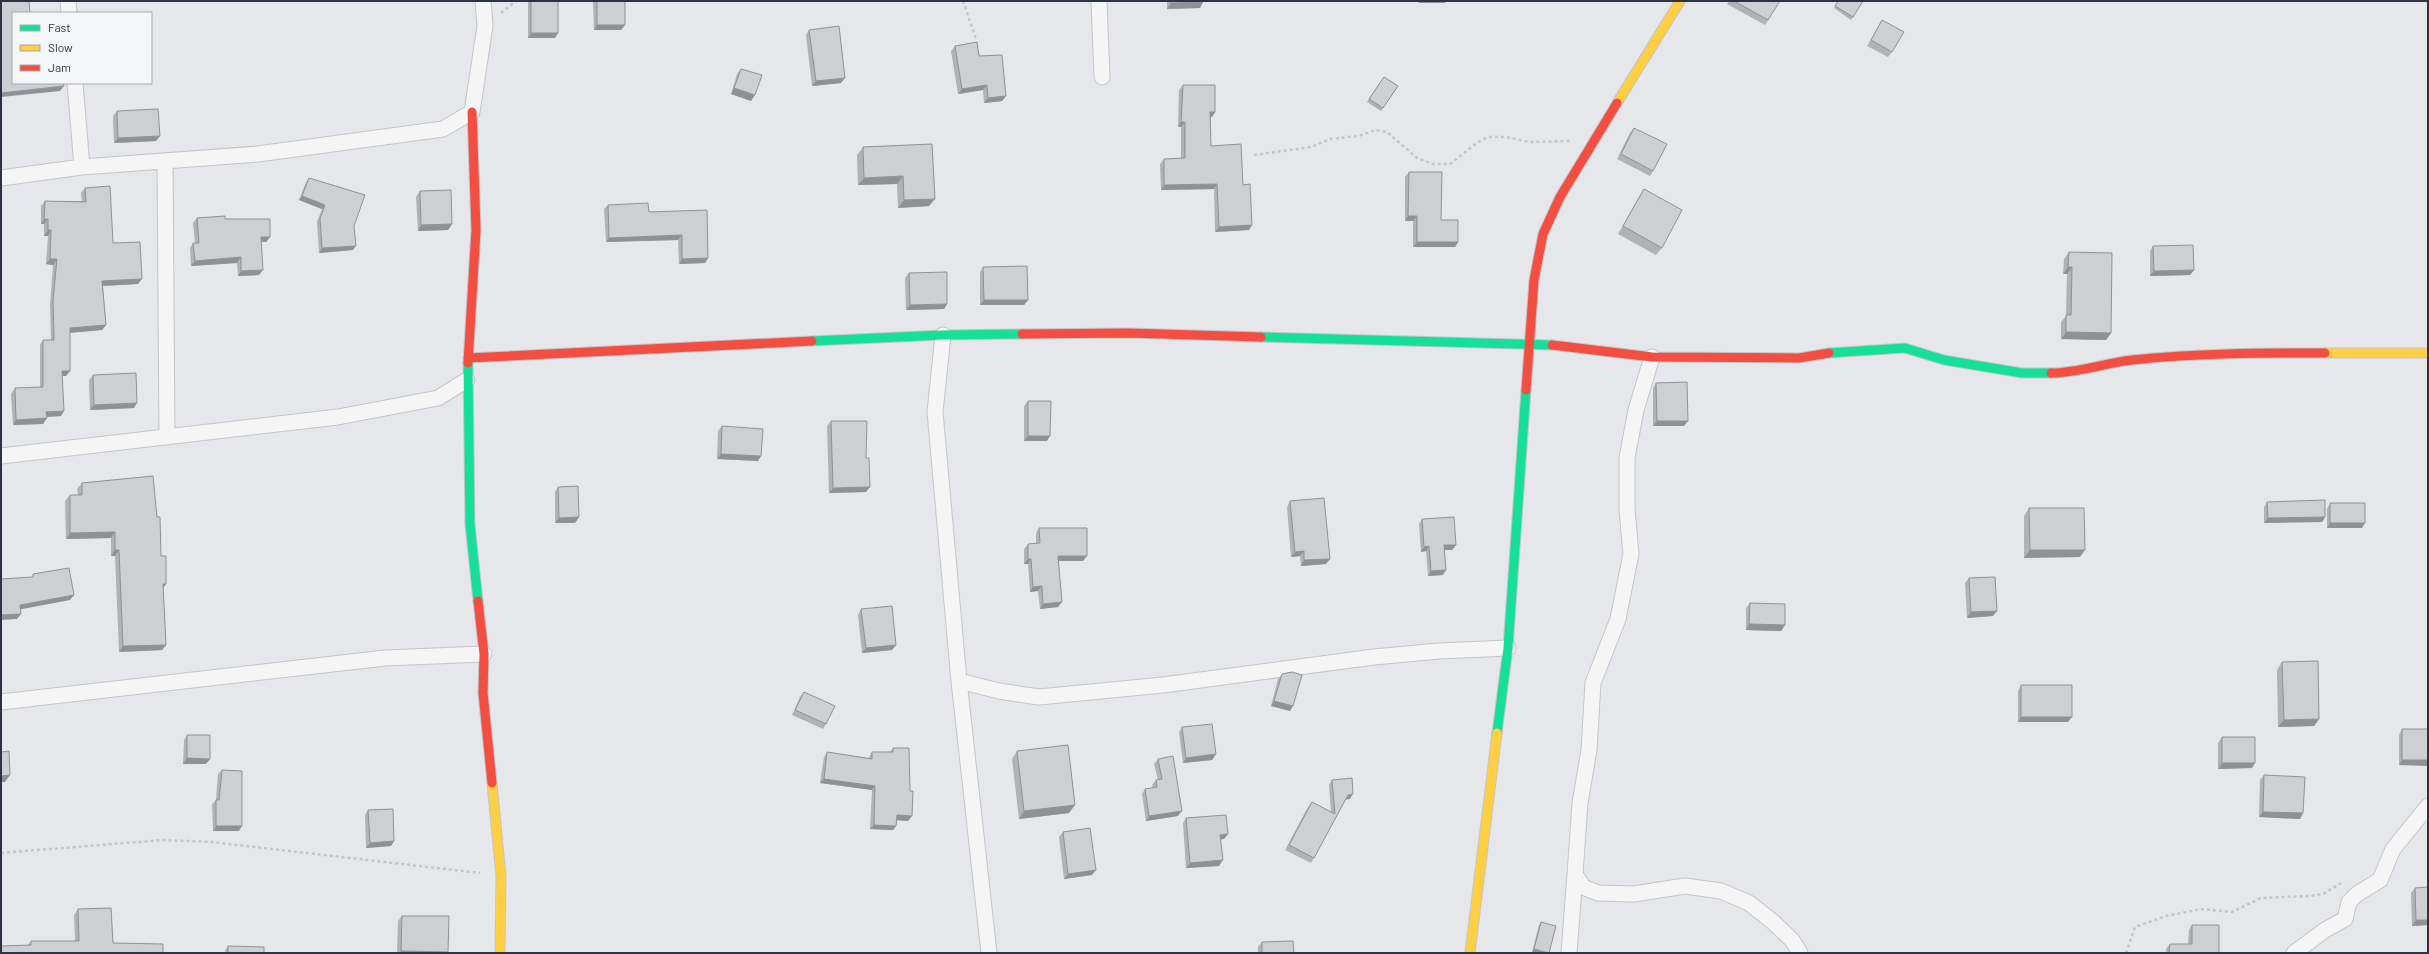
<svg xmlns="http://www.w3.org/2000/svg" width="2429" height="954" font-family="Barlow,sans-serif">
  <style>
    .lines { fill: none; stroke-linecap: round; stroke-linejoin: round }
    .street-casing { stroke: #c3c5c8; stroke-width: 17 }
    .fast-casing { stroke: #c3c5c8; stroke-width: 11 }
    .slow-casing { stroke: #c3c5c8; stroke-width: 11 }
    .jam-casing { stroke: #c3c5c8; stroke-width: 11 }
    .path { stroke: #c4c5ca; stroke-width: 2.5; stroke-dasharray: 3 3; stroke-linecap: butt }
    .street { stroke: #f5f5f6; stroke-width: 15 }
    .fast { stroke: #16e098; stroke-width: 9 }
    .slow { stroke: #ffcf43; stroke-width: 9 }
    .jam { stroke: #f24e42; stroke-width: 9 }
    .wall { fill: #b0b2b5 }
    .shaded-wall { fill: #909193 }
    .building { fill: #cdcfd2; stroke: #909193 }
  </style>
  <rect width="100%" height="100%" fill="#e5e7ea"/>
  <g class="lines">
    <g class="street-casing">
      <path id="street" d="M68,1L69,13
        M1099,1L1102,77
        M75,83L82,167
        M165,161L167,437
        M1,178L82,167L258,154L443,129L472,112L485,26L483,1
        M943,335L935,412L959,681L989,953
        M1652,357L1636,410L1627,458V510L1631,554L1618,619L1593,683L1589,750L1580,803L1575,874L1583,887L1598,893L1634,894L1685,886L1721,891L1749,903L1773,922L1792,940L1800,953
        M1,456L338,417L438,398L467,380
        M959,681L999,691L1039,697L1163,685L1374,657L1439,651L1508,648
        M1,702L385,658L484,654
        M1569,953L1575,874
        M2294,953L2325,930L2345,919L2349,902L2357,894L2380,880L2393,849L2428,806"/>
    </g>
    <g class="fast-casing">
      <path id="fast" d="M1261,337L1552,345
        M812,341L943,335L1022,334
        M1829,353L1905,348L1944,360L2022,373H2051
        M468,363L470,524L478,601
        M1497,733L1508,648L1526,390"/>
    </g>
    <g class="slow-casing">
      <path id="slow" d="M1617,103L1680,1
        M2325,353H2428
        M492,783L501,876L500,953
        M1470,953L1497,733"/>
    </g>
    <g class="jam-casing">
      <path id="jam" d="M1022,334L1128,333L1261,337
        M1552,345L1652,357L1799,358L1829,353
        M468,358L812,341
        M468,363L476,230L472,112
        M2051,373C2078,373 2105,363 2132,360C2197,353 2260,353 2325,353
        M1526,390L1534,280L1543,234L1560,197L1617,103
        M478,601L484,654L483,693L492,783"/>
    </g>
    <path class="path" d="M963,1L976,39
      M501,13L516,1
      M1254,155L1311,147L1330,139L1358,136L1376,130L1387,132L1417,158L1433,164H1450L1478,142L1488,137H1506L1530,142L1570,141
      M1,853L162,840L211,842L480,873
      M2126,953L2135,927L2166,916L2201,909L2232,912L2261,898L2309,896L2323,894L2343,882"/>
    <use href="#street" class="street"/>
    <use href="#fast" class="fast"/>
    <use href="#slow" class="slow"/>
    <use href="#jam" class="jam"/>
  </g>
  <path class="wall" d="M528,1H558L555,38H528Z
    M593,1H625L621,30H594Z
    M1167,1H1203V2L1200,8L1167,9Z
    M1729,1H1780L1765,25L1727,4Z
    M1838,1H1863L1851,20L1834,8Z
    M1882,20L1892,52L1888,57L1867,46Z
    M809,30L841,83L812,86L806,35Z
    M955,46L979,56L1006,96L1002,101L984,103L983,90L958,94L951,51Z
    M741,69L751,101L731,94L737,74Z
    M1384,77L1398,86L1381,111L1367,102Z
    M1183,85L1215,112L1212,117H1211V146L1243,185L1249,230L1215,232L1214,189L1161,190L1160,164L1164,159L1181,158V127H1178L1179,90Z
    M117,111L156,141L114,143L113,116Z
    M1634,128L1653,171L1650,176L1617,159L1630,133Z
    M932,144L929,206L898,208L897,184L858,185L857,155L863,147Z
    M1409,172L1441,220L1458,242L1455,247H1413V221H1405V177Z
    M309,178L353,250L319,253L317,222L322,209L299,200L306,182Z
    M85,188L113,243L138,284L103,286L106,325L102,330L70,333V371L66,376H62L61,416L47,417V418L43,424L13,425L11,394L15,388L40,387V345L43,340H51L50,305L53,265L46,264L48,236H44V224H41V206L45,201H82L81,193Z
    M1644,189L1662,248L1656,255L1618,234L1639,197Z
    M420,191L452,224L448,230L418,231L416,197Z
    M608,205L649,212L707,210L708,258L705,263L679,264L678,240L606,242L604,209Z
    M197,218L225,219L270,237L266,242H261L259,275L238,276L237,263L191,266L190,248L193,243H195L193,223Z
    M2153,246L2194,270L2190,275L2150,276V251Z
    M2069,252L2111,333L2106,340L2061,339V322L2066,316L2067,274H2063L2064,259Z
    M983,267L1028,300L1024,305H980V272Z
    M909,273L947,304L944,309L906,310L905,278Z
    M93,375L134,408L90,410L89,380Z
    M1656,383L1684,426H1653V388Z
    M1028,401L1047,441H1024V406Z
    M831,421L866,458V492L829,493L827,426Z
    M722,426L758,461L717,459L718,431Z
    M82,483L161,556L163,588L166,645L162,650L119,652L115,556H111V538L66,539L65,501L70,495H78L77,489Z
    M558,487L579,517L575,523H555V492Z
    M1290,501L1326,564L1301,566L1300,556L1291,557L1287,507Z
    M2267,502L2325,517L2322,522L2264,523V507Z
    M2330,503L2362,528H2327V509Z
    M2029,508L2080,557L2024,558V516Z
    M1422,519L1456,545L1452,550H1444L1443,575L1428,576L1426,551L1421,552L1419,524Z
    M1039,528L1083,561H1059L1058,607L1040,609L1038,591L1030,592L1028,564H1024V549L1028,544L1036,543V533Z
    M1969,578L1993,616L1967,618L1965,583Z
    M1750,603L1785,625L1781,631L1746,630V608Z
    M861,609L896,645L892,650L862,653L858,615Z
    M2282,662L2319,719L2314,726L2278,727L2277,670Z
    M1282,674L1290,711L1271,706L1278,679Z
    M2021,685L2068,722H2018V691Z
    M804,692L826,724L823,729L792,715L800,697Z
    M1182,727L1216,754L1212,760L1183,763L1179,732Z
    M2402,729H2428L2399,765V735Z
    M187,735L206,764H183L184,740Z
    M2222,737L2252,768L2218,769V743Z
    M893,748L908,821L897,820L896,826L893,830L870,829L872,790L820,783L824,757L827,752L869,758V757L872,752H890Z
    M1017,751L1069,813L1019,819L1012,759Z
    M1158,759L1178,816L1146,821L1142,794L1145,789L1153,788L1152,785L1156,780H1158L1154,764Z
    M222,770L239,831H213L212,804L216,800L218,774Z
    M2264,775L2303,813L2300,819L2259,817L2260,780Z
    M1332,780L1350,799H1345L1314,858L1311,863L1285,850L1308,807L1312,802L1331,812L1329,785Z
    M368,810L394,841L391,846L366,848L365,815Z
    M1186,818L1228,834L1224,839H1221L1219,866L1186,868L1183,823Z
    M1063,832L1092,875L1064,879L1059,837Z
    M2415,888L2428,925L2412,926L2411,893Z
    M78,909L113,943L28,945L31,941H75L74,915Z
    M402,916L447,953H397L398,921Z
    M1541,922L1556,926L1532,952L1539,925Z
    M2192,925L2219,953H2166V949L2170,944H2188L2189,930Z
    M1262,942L1294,953H1258V947Z
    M228,946L264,953H225V951Z"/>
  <path class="shaded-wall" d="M1420,1H1446L1445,3H1418Z
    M1203,2L1200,8L1167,9L1171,3Z
    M597,25H625L621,30H594Z
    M531,33H558L555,38H528Z
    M845,78L841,83L812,86L816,81Z
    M987,85L983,90L958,94L962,89Z
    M64,86L60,91L1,97V93Z
    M734,88L755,95L751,101L731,94Z
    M1006,96L1002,101L984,103L988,98Z
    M1210,112H1215L1212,117H1207Z
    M1181,122H1185L1181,127H1178Z
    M160,136L156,141L114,143L118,138Z
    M903,176L897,184L858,185L864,178Z
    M1217,184L1214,189L1161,190L1164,185Z
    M302,196L325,205L322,209L299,200Z
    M935,199L929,206L898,208L904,200Z
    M1408,216H1417L1413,221H1405Z
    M44,219H48L44,224H41Z
    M452,224L448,230L418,231L421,225Z
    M1252,225L1249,230L1215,232L1219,227Z
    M48,230H51L48,236H44Z
    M682,235L678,240L606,242L609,238Z
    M261,237H270L266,242H257Z
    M1417,242H1458L1455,247H1413Z
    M356,246L353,250L319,253L322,248Z
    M241,257L237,263L191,266L195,261Z
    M708,258L705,263L679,264L682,259Z
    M50,259H57L53,265L46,264Z
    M2068,267H2072L2067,274H2063Z
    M263,270L259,275L238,276L241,271Z
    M2194,270L2190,275L2150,276L2154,271Z
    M142,279L138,284L99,286L102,281Z
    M984,300H1028L1024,305H980Z
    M947,304L944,309L906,310L910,305Z
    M106,325L102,330L66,333L70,328Z
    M2066,332L2111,333L2106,340L2061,339Z
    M62,371H70L66,376H59Z
    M137,403L134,408L90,410L94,405Z
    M64,411L61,416L43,417L46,412Z
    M47,418L43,424L13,425L16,420Z
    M1657,421H1688L1684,426H1653Z
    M1028,436H1050L1047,441H1024Z
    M721,454L761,456L758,461L717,459Z
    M870,487L866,492L829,493L833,488Z
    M579,517L575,523H555L559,518Z
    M2325,517L2322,522L2264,523L2268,518Z
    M2330,523H2365L2362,528H2327Z
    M115,532L111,538L66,539L70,533Z
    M1444,545H1456L1452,550H1441Z
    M1429,546L1426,551L1421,552L1424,547Z
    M115,550H119L115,556H111Z
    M2030,550H2085L2080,557L2024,558Z
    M1304,551L1300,556L1291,557L1295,552Z
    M1058,556H1087L1083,561H1055Z
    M1028,559H1031L1028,564H1024Z
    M1330,559L1326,564L1301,566L1304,560Z
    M1446,570L1443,575L1428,576L1431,571Z
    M163,584H166L162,590Z
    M1042,586L1038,591L1030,592L1033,587Z
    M74,595L70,600L17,610L20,605Z
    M1062,602L1058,607L1040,609L1043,604Z
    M1997,611L1993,616L1967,618L1971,612Z
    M21,614L17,619L1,620V615Z
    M1749,624L1785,625L1781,631L1746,630Z
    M166,645L162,650L119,652L123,646Z
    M896,645L892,650L862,653L866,648Z
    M1274,701L1293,706L1290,711L1271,706Z
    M2021,717H2072L2068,722H2018Z
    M2319,719L2314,726L2278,727L2284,720Z
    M1216,754L1212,760L1183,763L1186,758Z
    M187,758L210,759L206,764H183Z
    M2402,760H2428V766L2399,765Z
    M2222,763H2255L2252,768L2218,769Z
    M10,775L5,782H1V776Z
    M824,779L875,786L872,790L820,783Z
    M1353,794L1350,799L1344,800L1348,795Z
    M1075,805L1069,813L1019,819L1024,811Z
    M1182,811L1178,816L1146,821L1149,816Z
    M2263,812L2303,813L2300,819L2259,817Z
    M897,815L912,816L908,821L894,820Z
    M874,825L896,826L893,830L870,829Z
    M216,826H242L239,831H213Z
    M1228,834L1224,839L1217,840L1220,835Z
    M394,841L391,846L366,848L370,843Z
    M1223,860L1219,866L1186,868L1190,863Z
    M1096,870L1092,875L1064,879L1068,874Z
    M2416,920H2428V925L2412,926Z
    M1534,949L1549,953H1537L1532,952Z
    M401,951L448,952L447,953H399Z"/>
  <path class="building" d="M1,1H29L30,13H13V83H63L64,86L1,93Z
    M531,1H558V33H531Z
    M597,1H625V25H597Z
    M1171,1H1203V2L1171,3Z
    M1734,1H1780L1768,20Z
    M1838,1H1863L1853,17L1835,6Z
    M1882,20L1904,32L1892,52L1871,40Z
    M839,26L845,78L816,81L809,30Z
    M977,42L979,56L1002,55L1006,96L988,98L987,85L962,89L955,46Z
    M741,69L762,75L755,95L734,88Z
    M1384,77L1398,86L1383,108L1369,99Z
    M1183,85H1215V112H1210L1211,146L1241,144L1243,185L1250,184L1252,225L1219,227L1217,184L1164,185V159L1185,158V122H1181Z
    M158,109L160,136L118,138L117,111Z
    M1634,128L1667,144L1653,171L1621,154Z
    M932,144L935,199L904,200L903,176L864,178L863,147Z
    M1409,172H1442L1441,220H1458V242H1417V216H1408Z
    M309,178L365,195L354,226L356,246L322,248L320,218L325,205L302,196Z
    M110,186L113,243L140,242L142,279L102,281L106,325L70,328V371H62L64,411L46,412L47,418L16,420L15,388L43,387V340H54L53,300L57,259H50L51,230H48V219H44L45,201L86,202L85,188Z
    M1644,189L1682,210L1662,248L1623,226Z
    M451,190L452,224L421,225L420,191Z
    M648,203L649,212L707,210L708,258L682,259V235L609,238L608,205Z
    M225,216V219H270V237H261L263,270L241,271V257L195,261L193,243H199L197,218Z
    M2193,245L2194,270L2154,271L2153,246Z
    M2069,252L2112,253L2111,333L2066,332V315H2071L2072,267H2068Z
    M1027,266L1028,300H984L983,267Z
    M947,272V304L910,305L909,273Z
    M136,373L137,403L94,405L93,375Z
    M1687,382L1688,421H1657L1656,383Z
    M1028,401H1051L1050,436H1028Z
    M831,421H867L866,458H869L870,487L833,488Z
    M722,426L763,429L761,456L721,454Z
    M153,476L157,517H160L161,556H166V584H163L166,645L123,646L119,550H115V532L70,533V495H82V483Z
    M578,486L579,517L559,518L558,487Z
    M1324,498L1330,559L1304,560V551L1295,552L1290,501Z
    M2325,500V517L2268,518L2267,502Z
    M2330,503H2365V523H2330Z
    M2029,508H2084L2085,550H2030Z
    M1454,517L1456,545H1444L1446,570L1431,571L1429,546L1424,547L1422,519Z
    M1039,528H1087V556H1058L1062,602L1043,604L1042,586L1033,587L1031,559H1028V544L1040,543Z
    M69,568L74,595L20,605L21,614L1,615V579L33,577V574Z
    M1995,577L1997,611L1971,612L1969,578Z
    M1750,603L1785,604V625L1749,624Z
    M892,606L896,645L866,648L861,609Z
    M2318,661L2319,719L2284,720L2282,662Z
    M1292,672L1302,675L1293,706L1274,701L1282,674Z
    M2021,685H2072V717H2021Z
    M804,692L835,706L826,724L795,710Z
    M1212,724L1216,754L1186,758L1182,727Z
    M2402,729H2428V760H2402Z
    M187,735H210V759L187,758Z
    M2222,737H2255V763H2222Z
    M1068,745L1075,805L1024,811L1017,751Z
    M893,748H909L910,791H913L912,816L897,815L896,826L874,825L875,786L824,779L827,752L872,759V752H893Z
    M9,751L10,775L1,776V752Z
    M1173,756L1182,811L1149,816L1145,789L1157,787L1156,780L1162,779L1158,759Z
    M222,770L242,771V826H216V800H219Z
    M2264,775L2305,777L2303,813L2263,812Z
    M1352,778L1353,794L1348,795L1314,858L1289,845L1312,802L1335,814L1332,780Z
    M393,809L394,841L370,843L368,810Z
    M1226,815L1228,834L1220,835L1223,860L1190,863L1186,818Z
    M1090,828L1096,870L1068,874L1063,832Z
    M2428,887V920H2416L2415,888Z
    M111,908L113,943L163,944V953H1V946L31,945V941H79L78,909Z
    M402,916H449L448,952L401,951Z
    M1541,922L1556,926L1549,953L1534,949Z
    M2192,925H2219V953H2169L2170,944H2192Z
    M1293,941L1294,953H1262V942Z
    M228,946L264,947V953H228Z"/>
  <rect width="2429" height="954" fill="none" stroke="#2c3443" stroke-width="4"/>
  <rect x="12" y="12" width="140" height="72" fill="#f4f6f8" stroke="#a4a8b0"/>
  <rect x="20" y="25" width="20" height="6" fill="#16e098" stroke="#a4a8b0"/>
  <text x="48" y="32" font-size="12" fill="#2c3443">Fast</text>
  <rect x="20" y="45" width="20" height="6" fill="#ffcf43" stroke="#a4a8b0"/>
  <text x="48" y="52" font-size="12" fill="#2c3443">Slow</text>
  <rect x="20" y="65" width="20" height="6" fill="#f24e42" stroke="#a4a8b0"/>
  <text x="48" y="72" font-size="12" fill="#2c3443">Jam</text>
</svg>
